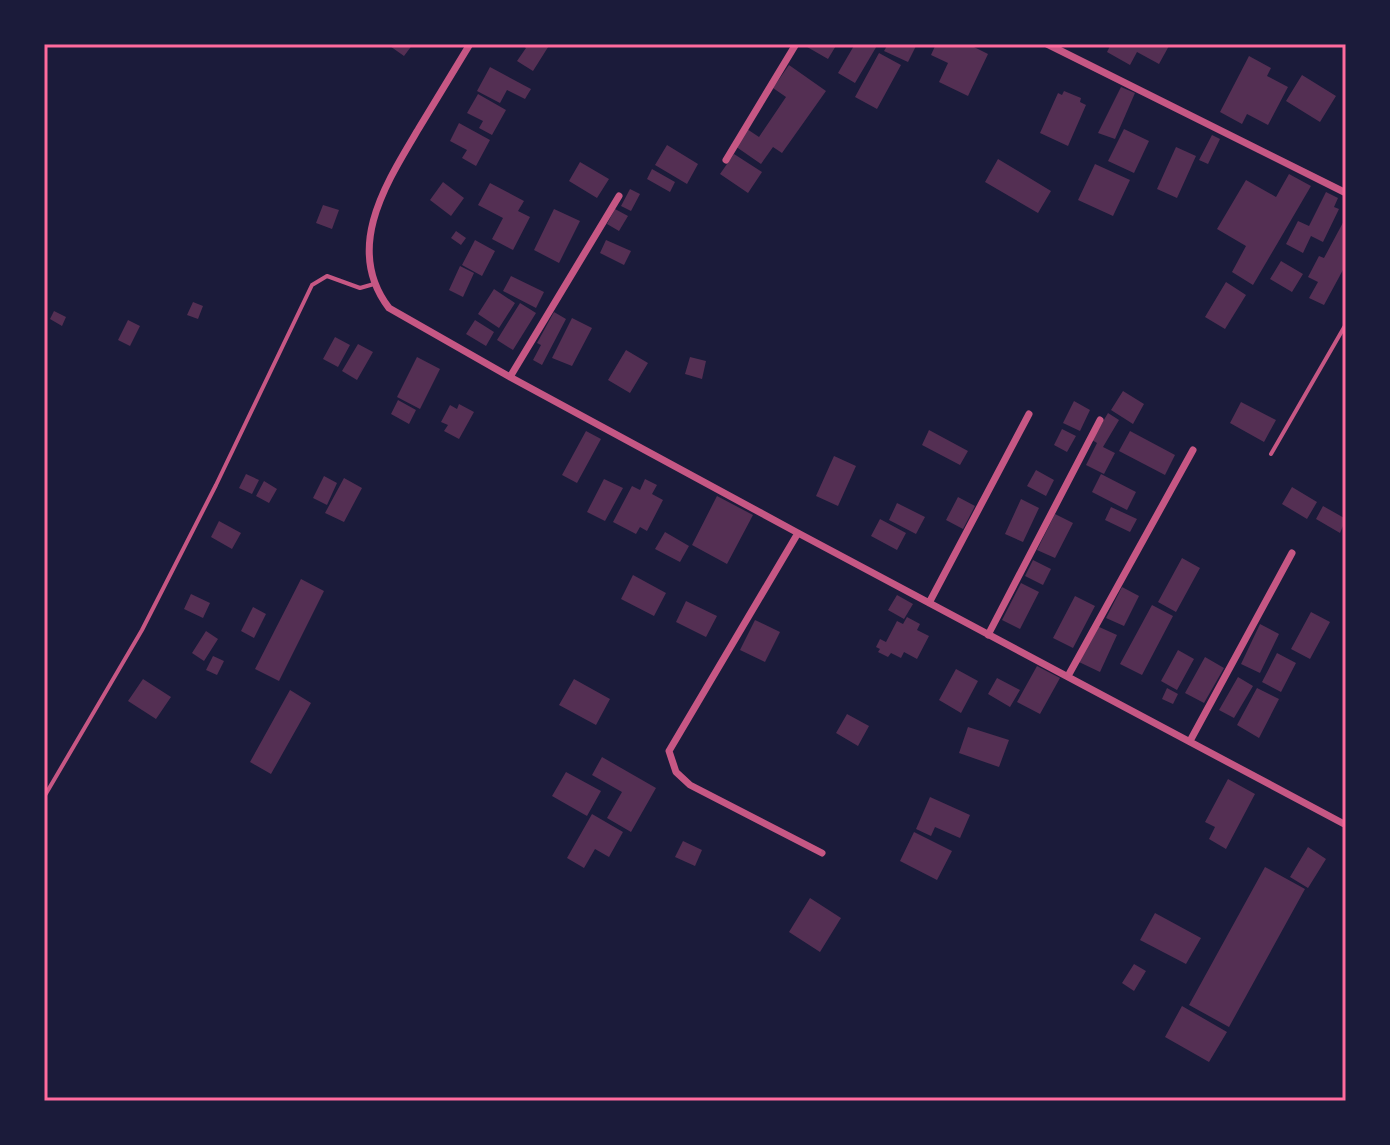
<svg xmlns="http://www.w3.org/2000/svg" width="1390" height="1145" font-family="Raleway,sans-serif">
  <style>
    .building { fill: #542f53 }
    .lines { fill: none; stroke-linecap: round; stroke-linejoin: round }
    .service { stroke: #c65784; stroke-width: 4 }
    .minor { stroke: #c65784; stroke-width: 7 }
    .neatline { fill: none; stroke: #ff6b9d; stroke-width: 3 }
  </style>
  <rect width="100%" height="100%" fill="#1b1b3a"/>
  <path class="building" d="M387,44H413L404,56Z
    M520,44H550L533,71L517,61L526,48Z
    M802,44H837L828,59Z
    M855,44H878L855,83L838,73Z
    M888,44H917L908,62L884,51Z
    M936,44H968L988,54L968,96L939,82L948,63L931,55Z
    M1111,44H1170L1159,64L1137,52L1130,65L1107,52Z
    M879,53L901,65L877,109L855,97Z
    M1249,56L1271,68L1267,76L1288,87L1268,125L1247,114L1242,124L1220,112Z
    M789,65L826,91L782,153L773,147L761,164L735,146L747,129L759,137L786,97L773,88Z
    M490,67L531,89L525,99L507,90L500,103L477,91Z
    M1302,75L1336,96L1320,122L1286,101Z
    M1121,87L1135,93L1115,139L1098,133Z
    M1064,91L1081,98L1080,102L1086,105L1068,146L1040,133L1058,93L1062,95Z
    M478,94L506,110L492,135L479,128L483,121L467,113Z
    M459,123L490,140L476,166L462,158L467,150L450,141Z
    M1124,129L1149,141L1134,173L1108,161Z
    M1212,135L1220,139L1208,164L1199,160Z
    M667,145L698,164L687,184L655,165Z
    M1176,147L1196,156L1177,198L1157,189Z
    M734,154L762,172L748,193L720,174Z
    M998,159L1051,191L1038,213L985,182Z
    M580,162L609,179L597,198L569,181Z
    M1095,164L1130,180L1113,216L1078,200Z
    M652,169L675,182L670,192L647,179Z
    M1289,174L1311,186L1253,285L1232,272L1246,246L1217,229L1246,180L1276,197Z
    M443,182L464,198L451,216L430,200Z
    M490,183L524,201L518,211L530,217L513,250L492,239L503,218L478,205Z
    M630,189L640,194L631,211L621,206Z
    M1326,192L1338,198L1334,207L1339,209L1323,242L1311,236L1303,253L1286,244L1298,221L1309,226Z
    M323,205L339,210L332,229L316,223Z
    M554,209L580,221L559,263L534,250Z
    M615,209L628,216L619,231L607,224Z
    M1346,217V269L1344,268L1324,305L1309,298L1318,282L1308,277L1319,256L1324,258Z
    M456,231L466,238L461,245L451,238Z
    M475,240L495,251L482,276L462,265Z
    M606,240L631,251L624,265L600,253Z
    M1281,261L1303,274L1292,292L1270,279Z
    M460,266L474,273L463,297L449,290Z
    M511,276L544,292L536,308L503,291Z
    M1226,282L1246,295L1225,329L1205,317Z
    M494,289L515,303L499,328L478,314Z
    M193,302L203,306L198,319L187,315Z
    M520,303L536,313L513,350L497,340Z
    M54,311L66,317L62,326L50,319Z
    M554,312L566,319L542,365L533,360L541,345L537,343Z
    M572,318L592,328L572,366L552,358Z
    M128,320L140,326L130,346L118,340Z
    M475,320L494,332L486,346L466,334Z
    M335,337L350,345L338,367L323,359Z
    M358,344L373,352L357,380L342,371Z
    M626,350L648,363L630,393L608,380Z
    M417,357L440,369L420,409L397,397Z
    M690,357L706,361L702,379L685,374Z
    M1123,391L1144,404L1133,424L1111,410Z
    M398,400L416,410L409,424L391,414Z
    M1074,401L1090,410L1080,431L1063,423Z
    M1241,402L1276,420L1264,442L1230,423Z
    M459,404L474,412L459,439L444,431L448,425L441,422L450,405L457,409Z
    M1108,413L1119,420L1103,447L1115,453L1104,474L1086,465L1097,443L1092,440Z
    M1062,429L1076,436L1067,452L1054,445Z
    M929,430L968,451L960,465L922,445Z
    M586,431L601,439L577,483L562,475Z
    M1130,431L1175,455L1165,475L1119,451Z
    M834,456L856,466L838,506L816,496Z
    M1036,470L1054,480L1046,496L1027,486Z
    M246,474L259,480L252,494L239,488Z
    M1101,474L1136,492L1127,510L1092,492Z
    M324,476L337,483L327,505L313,498Z
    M344,478L362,488L344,522L325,513Z
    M604,479L623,488L605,521L587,512Z
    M645,479L657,485L652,494L663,500L647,531L640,527L636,534L613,522L632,486L640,490Z
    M264,481L277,489L269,503L256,496Z
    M1292,487L1317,502L1307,519L1282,504Z
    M717,496L753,515L727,564L692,545Z
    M958,497L975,506L963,529L946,520Z
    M1021,499L1039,508L1023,542L1005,534Z
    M897,503L925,517L916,534L889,520Z
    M1323,506L1346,519L1340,533L1316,519Z
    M1111,507L1137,519L1130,532L1105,520Z
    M1055,514L1073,523L1055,558L1037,550Z
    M880,519L906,533L897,550L871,536Z
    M219,521L241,533L232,549L211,537Z
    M665,532L689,546L680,562L655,549Z
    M1182,558L1200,568L1176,612L1158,602Z
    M1033,560L1051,569L1043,585L1025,576Z
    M633,575L666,593L654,616L621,599Z
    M301,579L324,591L279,681L255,669Z
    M1021,583L1039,592L1020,629L1002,620Z
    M1122,587L1139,596L1124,626L1106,618Z
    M191,594L210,603L203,618L184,609Z
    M897,595L913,604L904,619L888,610Z
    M1075,596L1095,606L1073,648L1053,638Z
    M686,601L717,616L706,637L676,622Z
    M1152,605L1173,616L1142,675L1120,664Z
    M253,607L266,614L254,638L241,631Z
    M1311,612L1330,622L1310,659L1291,649Z
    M907,617L920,624L917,630L929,636L917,659L904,652L901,658L891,653L888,657L878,652L880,649L876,647L880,639L886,642L897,621L903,624Z
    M755,620L780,632L765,662L740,650Z
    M1260,624L1279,634L1260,673L1241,664Z
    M1097,626L1117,635L1100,672L1079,662Z
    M206,631L218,639L204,661L192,653Z
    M1178,650L1194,659L1177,690L1161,681Z
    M1277,653L1296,663L1281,692L1262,682Z
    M213,656L224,661L217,675L206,670Z
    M1205,657L1224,668L1204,703L1185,693Z
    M1037,666L1060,678L1040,714L1017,702Z
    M956,669L978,681L961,713L939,700Z
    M1238,677L1253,686L1234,718L1219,710Z
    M997,678L1020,690L1010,707L988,694Z
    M143,679L171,697L156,719L128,701Z
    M574,679L610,699L596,725L559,705Z
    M1167,688L1178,694L1173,704L1162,699Z
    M1257,688L1279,699L1259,738L1237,725Z
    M290,690L311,703L271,774L250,762Z
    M847,714L869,726L858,746L836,733Z
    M968,727L1009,740L999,767L959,753Z
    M602,757L656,788L631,832L607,818L622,792L592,775Z
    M566,772L601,791L587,816L552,796Z
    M1228,779L1255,794L1226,849L1209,839L1215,827L1205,822Z
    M930,797L970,815L960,838L935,827L931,836L916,829Z
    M592,814L623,832L609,857L595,849L584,868L567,858Z
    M914,832L952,851L937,880L900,861Z
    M683,841L702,850L695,866L675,857Z
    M1308,847L1326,859L1308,888L1290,877Z
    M1265,867L1305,889L1229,1027L1189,1005Z
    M810,898L841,918L820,952L789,932Z
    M1155,913L1201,938L1186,964L1140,940Z
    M1134,964L1146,971L1134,991L1122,983Z
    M1182,1006L1227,1032L1209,1062L1165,1037Z"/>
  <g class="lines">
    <path class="service" d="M1271,454L1346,324
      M44,797L142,630L216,485L312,285L327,276L360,288L374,284"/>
    <path class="minor" d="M470,44C453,72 436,100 419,128C387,182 343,248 389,308L510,377L798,533L1346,825
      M1047,44L1346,193
      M726,160L796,44
      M510,377L619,196
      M798,533L669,751L676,772L690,785L822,853
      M929,603L1029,414
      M988,635L1100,420
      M1068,676L1193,450
      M1190,741L1292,553"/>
  </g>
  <rect width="1390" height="1145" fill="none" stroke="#1b1b3a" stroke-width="92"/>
  <rect x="46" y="46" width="1298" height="1053" class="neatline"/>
</svg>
